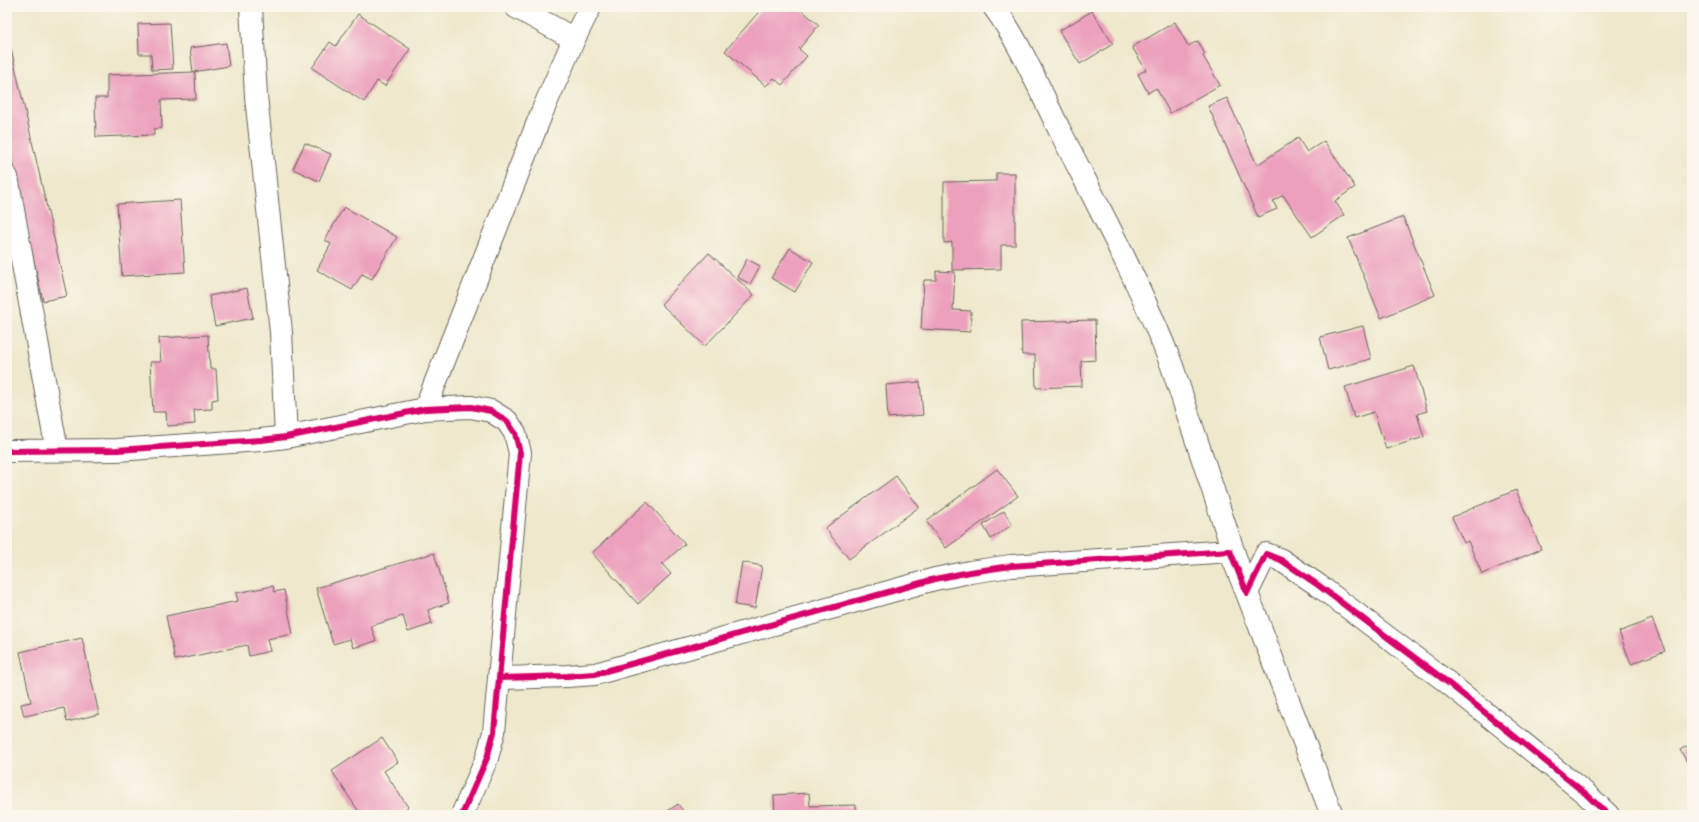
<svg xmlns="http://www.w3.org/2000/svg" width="1699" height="822" font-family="'IM FELL Great Primer',serif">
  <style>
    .building { fill: #eca0bd }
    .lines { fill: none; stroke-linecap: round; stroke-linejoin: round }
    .street-casing { stroke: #66635a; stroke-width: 24 }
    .street { stroke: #fff; stroke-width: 22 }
    .cycleway-casing { stroke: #fbf7ec; stroke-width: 8 }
    .cycleway { stroke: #d6006c; stroke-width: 6 }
  </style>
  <rect width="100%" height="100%" fill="#fbf7ec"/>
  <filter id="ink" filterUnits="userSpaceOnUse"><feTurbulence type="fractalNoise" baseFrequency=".025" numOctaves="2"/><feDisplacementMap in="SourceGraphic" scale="8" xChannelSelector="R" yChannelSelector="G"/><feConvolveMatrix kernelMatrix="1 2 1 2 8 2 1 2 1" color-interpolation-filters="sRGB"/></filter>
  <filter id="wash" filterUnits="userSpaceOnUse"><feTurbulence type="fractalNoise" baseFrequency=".012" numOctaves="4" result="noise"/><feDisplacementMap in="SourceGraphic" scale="16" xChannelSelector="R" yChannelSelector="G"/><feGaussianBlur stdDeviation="0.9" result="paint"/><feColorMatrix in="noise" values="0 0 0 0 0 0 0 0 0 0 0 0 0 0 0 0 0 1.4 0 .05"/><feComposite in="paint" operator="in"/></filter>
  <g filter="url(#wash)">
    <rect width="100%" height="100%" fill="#eee8cc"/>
    <g id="blocks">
      <path class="building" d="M763,7H798L819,25L799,49L807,56L782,85L774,78L766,86L725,51Z
        M1092,11L1113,44L1080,64L1059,31Z
        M358,14L410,49L385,86L377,81L364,102L312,68L330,42L336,46Z
        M1175,22L1188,46L1198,41L1205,54L1203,56L1220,85L1170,113L1156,88L1148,93L1138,74L1146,70L1132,47Z
        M170,23L173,69L152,70L151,54H139L138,24Z
        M7,31L67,296L43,301L7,139Z
        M226,43L229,66L193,72L190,48Z
        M195,72L196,99L161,100L162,128L154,129V135L96,137L95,98H107V75Z
        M1227,98L1257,165L1298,138L1307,152L1324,141L1355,187L1335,201L1344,215L1312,237L1283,195L1273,201L1277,209L1258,217L1208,106Z
        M305,143L331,154L319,181L293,169Z
        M996,173H1015V245H1001V269L952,270V242L944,243V182L996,181Z
        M180,200L185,272L122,276L117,204Z
        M344,207L397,237L372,279L362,274L352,290L317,270L331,244L325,240Z
        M1403,217L1435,295L1381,318L1348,238Z
        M790,248L813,262L795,292L771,278Z
        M709,253L754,295L705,346L661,304Z
        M747,259L760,266L750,284L737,277Z
        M936,271L955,272L953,310L971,311L970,332L921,329L924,280H936Z
        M247,288L253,318L215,326L209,296Z
        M1095,320L1096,360L1081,361L1082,386L1036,388L1035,355H1022L1021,322Z
        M1363,326L1371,359L1328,370L1320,337Z
        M208,335L210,369H216L218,399L212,400V409L194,410L195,424L167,426L166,412H153L150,362H161L159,338Z
        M1414,366L1427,411L1417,414L1424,437L1386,449L1374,412L1354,418L1345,387Z
        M920,382L923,415L888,418L886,385Z
        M997,469L1018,496L946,548L926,521Z
        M896,476L919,507L849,559L825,528Z
        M1516,490L1541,549L1482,574L1468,541L1464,543L1452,517Z
        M647,502L685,544L662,564L671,574L638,604L592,553Z
        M1004,511L1012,525L991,539L983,525Z
        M434,553L449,603L428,610L432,624L408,632L403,616L371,626L376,641L353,648L350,639L333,644L316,588Z
        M742,562L762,566L755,608L735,605Z
        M273,586L274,592L284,590L293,634L267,639L270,651L249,656L247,645L175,660L166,616L238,601L236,593Z
        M1652,619L1665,651L1631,664L1619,632Z
        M82,638L99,714L67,722L64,708L24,716L21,704L31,702L20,652Z
        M382,738L398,762L384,771L408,807L396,815H361L332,771Z
        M1692,743V770L1680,750Z
        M809,793L810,806L856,805V815H775L774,795Z
        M678,804L686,815H662Z"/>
    </g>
  </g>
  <g filter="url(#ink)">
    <use href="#blocks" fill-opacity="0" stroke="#66635a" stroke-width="1"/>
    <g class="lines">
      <g class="street-casing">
        <path id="street" d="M251,7L256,96L281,332L286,437
          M516,7L574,39
          M994,7C1020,42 1041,93 1061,133C1100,210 1141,286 1172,366L1247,593L1332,815
          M7,177L57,451
          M425,409L542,112L574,39L590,7
          M7,451L117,450L261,440L286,437L425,409L471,407L491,411L507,421L515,433L520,453L494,732L487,758L462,815
          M499,678L567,676L595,674L935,579L970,572L1011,566L1230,551L1247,593L1266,554L1281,560L1318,585L1447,682L1586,794L1608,815"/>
      </g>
      <use href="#street" class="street"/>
      <g class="cycleway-casing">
        <path id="cycleway" d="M7,451L117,450L261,440L286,437L425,409L471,407L491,411L507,421L515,433L520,453L494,732L487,758L462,815
          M499,678L567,676L595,674L935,579L970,572L1011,566L1230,551L1247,593L1266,554L1281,560L1318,585L1447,682L1586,794L1608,815"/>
      </g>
      <use href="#cycleway" class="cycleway"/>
    </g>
  </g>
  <rect width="1699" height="822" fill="none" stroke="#fbf7ec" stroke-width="24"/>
</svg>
